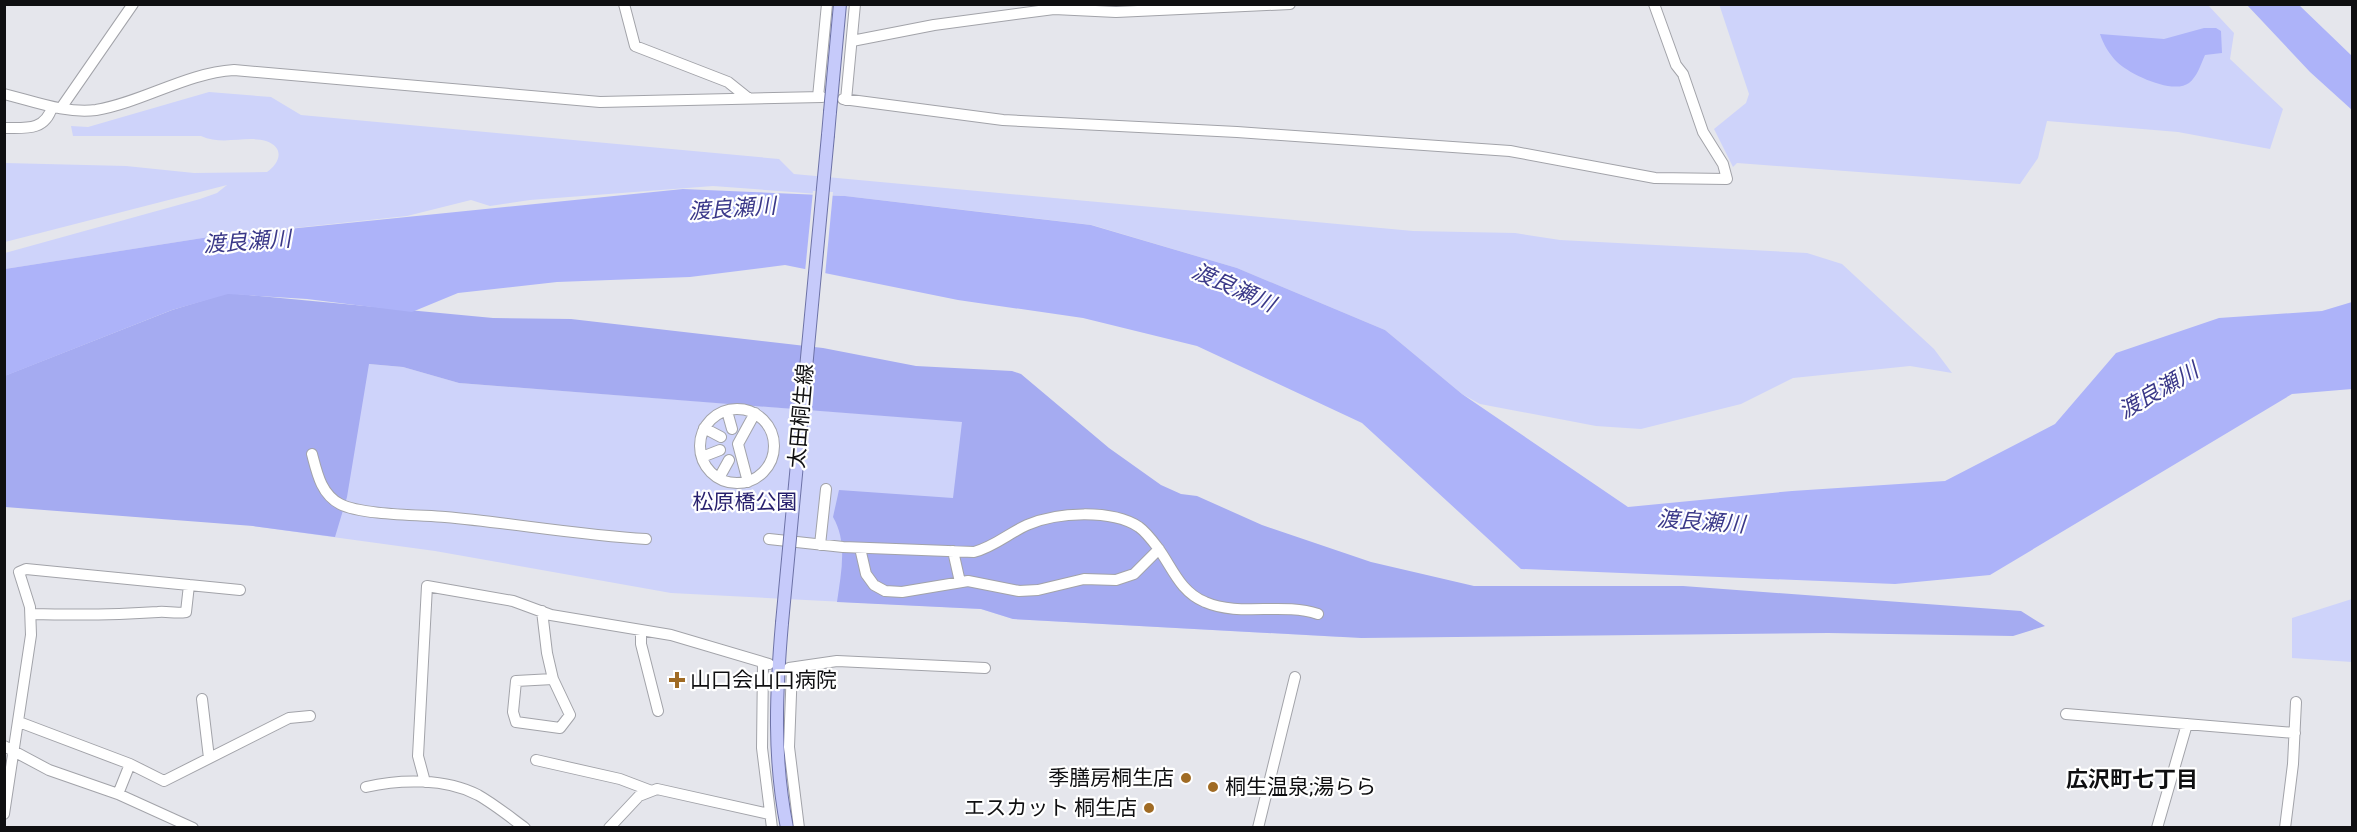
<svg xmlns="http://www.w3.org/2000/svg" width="2357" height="832" font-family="'Roboto Condensed','Noto Sans JP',sans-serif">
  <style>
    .green { fill: #ced3fa }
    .forest { fill: #a5abf1 }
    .water { fill: #adb3f9 }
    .pier { fill: #e5e6ec }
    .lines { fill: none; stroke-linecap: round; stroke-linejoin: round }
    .minor-casing { stroke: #a2a3a9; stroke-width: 12 }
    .major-casing { stroke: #6d72a6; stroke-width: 14 }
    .minor { stroke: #fff; stroke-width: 10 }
    .major { stroke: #c6cafa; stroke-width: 12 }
    .major-bridge-casing { stroke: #6d72a6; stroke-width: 14; stroke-linecap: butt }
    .major-bridge { stroke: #c6cafa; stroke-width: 12 }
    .poi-dot { fill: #a06b24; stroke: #fff; stroke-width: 2 }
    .labels { text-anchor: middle; stroke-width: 4.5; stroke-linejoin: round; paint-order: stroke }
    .street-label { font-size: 21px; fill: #0f0f11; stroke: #fff }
    .park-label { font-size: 21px; fill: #271f6d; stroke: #fff }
    .poi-label { font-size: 21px; fill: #0f0f11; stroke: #fff; text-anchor: start }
    .water-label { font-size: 22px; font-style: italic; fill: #3b3989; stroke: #fff }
    .neighbourhood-label { font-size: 22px; font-weight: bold; fill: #0f0f11; stroke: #fff }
  </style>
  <rect width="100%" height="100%" fill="#e5e6ec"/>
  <path class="green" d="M1719,4L2208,5L2234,33L2230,59L2283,109L2270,149L2178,132L2047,121L2038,158L2020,184L1737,163L1733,167L1714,129L1746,103L1749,94Z
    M209,92L271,97L301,115L779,159L794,174L1413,231L1515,233L1560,240L1807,253L1842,264L1934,349L1952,373L1910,366L1793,378L1741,404L1641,429L1596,426L1480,404L1462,394L1385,330L1237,268L1092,225L845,196L713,186L530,200L490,206L471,200L407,216L209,237L5,269V253L200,199L217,193L227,185L5,242V163L126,166L194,173L267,172C279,164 286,148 266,141C246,135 223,146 201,136H73L71,126L88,127Z
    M368,364L403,367L459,383L970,422L1341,637L1013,619L981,609L671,593L435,551L253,526Z
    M2352,599V662L2292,658V618Z"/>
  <path class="forest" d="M228,293L493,318L571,319L823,348L916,366L1012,371L1021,374L1109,448L1161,485L1181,494L1197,496L1262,525L1371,562L1474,586H1683L2021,611L2045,626L2013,636L1828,633L1361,638L1013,619L981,609L837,602C841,573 848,543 833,517L839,490L953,498L962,422L459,383L403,367L369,364L347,497L335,537L253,526L5,507L4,376L172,310Z"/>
  <path class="water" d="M2247,5H2299L2352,56V110L2310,72Z
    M2204,28H2216L2221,31L2222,53L2205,55C2201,64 2197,77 2189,83C2173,95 2129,74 2117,62C2110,55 2103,44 2100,34L2164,39Z
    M683,189L845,196L1091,225L1237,268L1385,330L1462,394L1628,507L1792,491L1945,481L2055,424L2116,353L2219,318L2322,311L2352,302V389L2292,394L1990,575L1895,584L1521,569L1362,423L1197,346L1083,318L958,300L785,265L690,277L557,282L458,293L412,312L307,299L228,294L172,310L5,376V269L209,237Z"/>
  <path class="pier" d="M813,191L833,192L825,276L805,272Z"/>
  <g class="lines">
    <g class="minor-casing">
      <path id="minor" d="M624,4L635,46L728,82L748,98
        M852,41L934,25L1054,9L1116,12L1290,4
        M4,94C33,101 66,114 96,110C143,102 186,73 234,70L600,102L822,97
        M818,97L827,4
        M843,99L1003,120L1237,132L1510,151L1655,178L1727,179L1723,164L1703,132L1683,74L1676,65L1654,4
        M846,100L855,4
        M61,108L133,4
        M4,128C26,128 45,131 52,107
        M700 446a37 37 0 1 1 74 0a37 37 0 1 1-74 0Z
        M727,411L732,429
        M704,428L721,437
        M312,454C317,473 321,494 340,504C361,515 419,515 445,517C512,523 578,535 646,539
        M702,457L720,450
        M719,478L729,460
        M748,482L738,444L755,413
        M769,539L843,547L974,552C994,547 1009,533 1027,525C1057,512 1111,509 1139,527C1146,532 1152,540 1158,548C1172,567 1180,592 1205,602C1239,617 1282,602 1318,614
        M820,545L826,489
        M860,548L866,574L874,585L885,591L902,592L968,581L1019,591L1038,590L1084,579L1116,580L1134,574L1159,549
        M953,551L960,582
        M542,611L547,653L553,679L570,715L560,728L516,722L513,712L516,681L553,679
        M32,614C74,615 115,615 158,612C167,611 176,614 186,612L189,585
        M641,630V644L658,711
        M763,663L762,748L772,828
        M789,668L837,661L985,668
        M792,668L789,747L799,828
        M202,699L209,758
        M2066,714L2295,733
        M19,722L130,764L164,781L289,718L310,716
        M4,746L49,770L118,794L193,828
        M536,760L620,779L649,790
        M425,782L418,756L427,586L513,601L551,615L671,635L769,664
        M366,787C400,779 446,778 478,795C494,804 510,817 525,828
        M118,794L130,764
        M4,814L31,635L30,607L19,572L26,569L240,590
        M609,828L639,796L657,789L769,814
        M1258,828L1295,677
        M2157,828L2187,724
        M2285,828L2293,764L2296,702"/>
    </g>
    <g class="major-casing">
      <path id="major" d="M828,135L830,112
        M782,623C776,692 773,758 787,828"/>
    </g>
    <use href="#minor" class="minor"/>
    <use href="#major" class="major"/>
    <g class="major-bridge-casing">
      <path id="major-bridge" d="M830,112L840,4
        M782,623L828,135"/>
    </g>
    <use href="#major-bridge" class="major-bridge"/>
  </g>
  <g class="poi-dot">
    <path d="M674 671h6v6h6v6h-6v6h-6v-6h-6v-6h6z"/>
    <circle cx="1186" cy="778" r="6"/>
    <circle cx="1213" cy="787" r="6"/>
    <circle cx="1149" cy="808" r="6"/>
  </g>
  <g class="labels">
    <g class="street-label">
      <text transform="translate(801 416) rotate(-85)" y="7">太田桐生線</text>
    </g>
    <g class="park-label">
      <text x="745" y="509">松原橋公園</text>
    </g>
    <g class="poi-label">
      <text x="690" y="687">山口会山口病院</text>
      <text x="1174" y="785" text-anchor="end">季膳房桐生店</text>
      <text x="1225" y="794">桐生温泉;湯らら</text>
      <text x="1137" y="815" text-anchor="end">エスカット 桐生店</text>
    </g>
    <g class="water-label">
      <text transform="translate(732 208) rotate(-4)" y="8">渡良瀬川</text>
      <text transform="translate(247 241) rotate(-4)" y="8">渡良瀬川</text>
      <text transform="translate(1234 287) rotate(24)" y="8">渡良瀬川</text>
      <text transform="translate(2158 390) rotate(-30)" y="8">渡良瀬川</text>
      <text transform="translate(1701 521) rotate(4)" y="8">渡良瀬川</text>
    </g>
    <g class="neighbourhood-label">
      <text x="2132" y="787">広沢町七丁目</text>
    </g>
  </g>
  <rect width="2357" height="832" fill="none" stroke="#0f0f11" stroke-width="12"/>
</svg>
